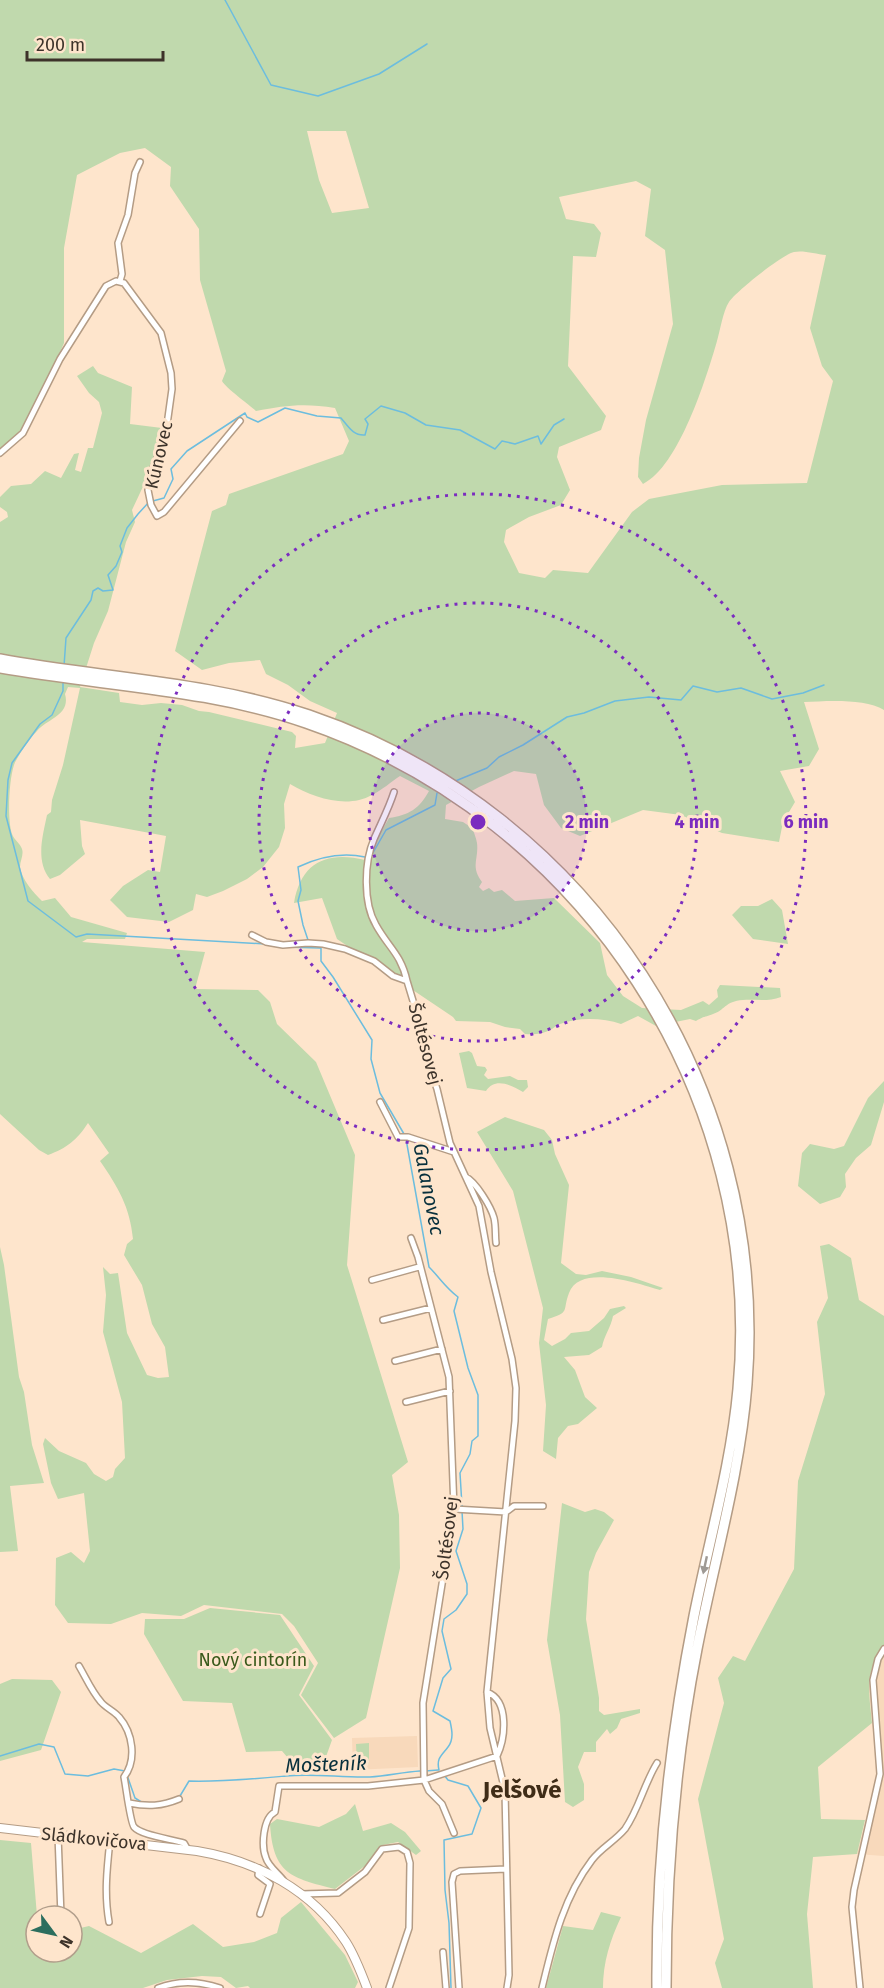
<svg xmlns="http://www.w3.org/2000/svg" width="884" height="1988" font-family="'Fira Sans',sans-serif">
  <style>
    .built { fill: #f8d9bb }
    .green { fill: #c0d9ad; fill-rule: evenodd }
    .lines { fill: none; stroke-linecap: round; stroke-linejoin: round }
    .stream { stroke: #6cbdde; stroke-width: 1.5 }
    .minor-casing { stroke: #b49c85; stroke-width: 8 }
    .primary-casing { stroke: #b49c85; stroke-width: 10 }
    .motorway-casing { stroke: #b49c85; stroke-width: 12 }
    .minor { stroke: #fff; stroke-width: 5 }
    .primary { stroke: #fff; stroke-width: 8 }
    .motorway { stroke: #fff; stroke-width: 9 }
    .oneway { fill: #9e9994 }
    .ring { fill: none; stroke: #7b2cbf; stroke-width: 3; stroke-dasharray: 3 6 }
    .labels { text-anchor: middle; stroke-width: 6; stroke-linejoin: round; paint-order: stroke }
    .street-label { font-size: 18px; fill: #3d332a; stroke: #fee5cc }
    .park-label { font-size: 18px; fill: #3a5a1b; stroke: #fee5cc }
    .water-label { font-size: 20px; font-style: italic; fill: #08303d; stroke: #fee5cc }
    .district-label { font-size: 24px; font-weight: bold; fill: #3f2c17; stroke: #fee5cc }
    .centre { fill: #7b2cbf; stroke: #fee5cc; stroke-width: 3 }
    .ring-label { font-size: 18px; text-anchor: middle; font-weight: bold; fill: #7b2cbf; stroke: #fee5cc; stroke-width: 6; stroke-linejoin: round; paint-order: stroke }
  </style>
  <rect width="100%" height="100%" fill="#fee5cc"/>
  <path class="built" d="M884,1645V1856L857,1854L878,1772L868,1684L874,1659Z
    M417,1736L418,1767L353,1770L352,1738Z"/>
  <path class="green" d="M0,0H884V710C865,698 826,701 804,702L819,749L809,766L780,771L795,802L783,822L779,842L722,833L681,815L643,810L580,836L561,828L544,805L536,774L514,771L479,787L446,805L445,819L463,822L472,828C474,832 476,838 477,843C479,859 470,866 482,882L479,887L483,891L489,888L494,892L502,890L515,901L554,898L600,943L607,975L623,996L642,1008L681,1010L703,1001L709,1005L718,997L717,990L720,985L780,988L781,997C768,1002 756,999 743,1000C725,1001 724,1011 713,1014C706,1017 704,1016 696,1021L690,1019L656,1026L638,1016L621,1024C603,1018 579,1017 560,1024C557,1025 555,1027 552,1029C543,1034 534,1035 525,1034L520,1029L505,1027L490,1022L456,1021L453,1017L337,939L322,898L294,903C301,862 327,851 365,860L389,818C409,815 419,809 429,791L400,776C391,782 382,790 372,795C347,809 314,798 290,784L284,804L285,828L279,847L263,867L247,879L223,891L207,897L196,894L193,910L169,922L127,917L110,900L123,886L148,870L160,872L166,836L80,820L82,846L85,854L60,875L50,879C35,861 43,835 47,815L51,812L52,800L63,765L80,688L68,687L65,694C71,715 47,719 37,731C30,738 17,757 14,765C9,780 7,819 12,834C14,840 20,843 22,849C24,855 20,861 20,867C22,880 33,892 42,901L55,898L71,917L127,933L125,939H87L82,942L205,952L195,989L258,990L270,1002L277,1024L316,1062L355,1155L347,1265L408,1462L392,1475L399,1515L400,1568L366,1718L334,1738L301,1695L318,1663L294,1626L282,1614L204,1605L181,1616L142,1613L111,1624L68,1623L55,1605L56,1558L71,1552L84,1563L90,1551L84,1493L58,1499L51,1483L43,1444L45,1438L59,1451L86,1463L94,1474L106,1481L113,1477L115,1469L125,1458L122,1402L103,1332L106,1295L103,1267L110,1274L118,1273L127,1333L147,1375L158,1378L169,1377L165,1347L152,1324L142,1285L124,1255L127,1244L133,1239C130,1207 118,1187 100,1161L109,1153L88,1123C77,1140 67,1148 48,1155L39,1150L0,1114V522L8,517L7,512L0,507V497L11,486L31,484L45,471L61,478L74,454L79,453L75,470L81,472L88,448H93L102,413L99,402L89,393L77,376L93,366L98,373L132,387L130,424L170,429L132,510L135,522L126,542L108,611L94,643L80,687L119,693L120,702L142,705L161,703L182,705L199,711L209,712L292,732L296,736L295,748L325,743L337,713L310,701L288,685L266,674L260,660L229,663L202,670L175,651L212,511L226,505L229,494L343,454L349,441L335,408C306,403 285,405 256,411C248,404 226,388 222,381L226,371L200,280L199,229L170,186L171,167L145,148L120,153L77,175L64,248V343L39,400L22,429L15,439L0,450ZM307,131H346L369,208L332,213L319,180ZM636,181L651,189L645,236L665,250L673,324L646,420L639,458L638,477L643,484C679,466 706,379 717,341C720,331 723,311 729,302C735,292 783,254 794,252C803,250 816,254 826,255L810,328L822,366L833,381L807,483L722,485L649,499L632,512L588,573L553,570L545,578L519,573L504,542L506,530L529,517L561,505L570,490L557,457L559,447L601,430L606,416L568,366L573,256L596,257L601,233L594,224L566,219L559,197Z
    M772,899L782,910L788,944L753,939L732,915L741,906H758Z
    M469,1051L472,1053L477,1066L485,1067L487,1070L484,1075L488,1079L510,1076L518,1080H527L528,1087L523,1092C511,1085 495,1077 486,1091L467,1088L459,1053Z
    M884,1081V1102L871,1145L856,1158L845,1174L846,1187L840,1197L820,1204L798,1186L802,1153L810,1144L834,1149L844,1146L868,1098Z
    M505,1117L544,1130L552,1140L555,1154L569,1185L561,1263L576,1274L586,1275L602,1271L631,1277L663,1288L660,1290C639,1284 580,1263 569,1293C562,1311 571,1312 548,1319L544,1340L552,1346L565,1339L571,1333L589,1331L604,1318L610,1309L624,1306L626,1308L613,1316C611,1327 604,1336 602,1347L589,1355L564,1357L575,1370L585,1397L597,1408L578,1424L568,1426L558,1438L556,1459L543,1451L546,1405L539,1343L543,1308L513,1191L477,1132Z
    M829,1244L851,1258L859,1300L884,1316V1645C864,1673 869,1691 872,1723L818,1767L821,1819L865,1820L857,1854L813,1857L807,1914L813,1988H722L715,1963L724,1939L698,1799L724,1703L718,1678L733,1656L745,1661L794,1569L798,1481L825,1394L817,1322L828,1298L820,1246Z
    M0,1247L4,1265L19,1377L24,1392L32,1445L44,1483L10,1486L18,1551L0,1552Z
    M562,1503L585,1512L595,1509L604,1512L614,1520L596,1553L589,1572L586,1619L599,1698V1711L604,1715L640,1709V1713L621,1719L617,1728L610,1734L607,1729L596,1742V1752H584L578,1767L584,1784V1800L573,1807L565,1802L560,1715L547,1640Z
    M210,1608L280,1615L314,1666L299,1695L332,1740L323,1765H294L282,1751L246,1752L232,1703L183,1701L144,1634L145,1619H184Z
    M12,1679L52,1680L61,1692L41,1750L0,1761V1684Z
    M369,1743V1764L357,1765L356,1744Z
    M355,1804L363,1831L391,1823L405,1832L421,1851L416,1855L398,1842L383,1845L366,1865L335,1889C291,1878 273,1874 270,1824L277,1819L319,1827L346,1814Z
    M0,1840L31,1843L37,1916H36V1952H72V1930L89,1926L141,1953L193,1924L223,1947L254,1942L277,1933L281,1918L301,1902L345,1955L358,1982L355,1988H250L248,1986L236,1988L221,1977L202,1976L167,1980L143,1988H0Z
    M601,1912L621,1917C610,1940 603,1963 603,1988H546L563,1926L593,1930Z"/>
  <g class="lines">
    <path class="stream" d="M225,0L271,85L318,96L379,74L427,44
      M64,666L66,638L91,600L93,591L98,588L103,591L113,590L108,575L116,566L122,552L120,546L127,528L138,514L149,502L164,498L173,479L171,469L187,451L245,413L247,417L258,422L285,408L317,416L341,418C348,426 353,436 365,435L368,424L365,419L381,406L405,413L426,425L460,430L495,449L502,441L515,444L538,436L541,444L554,425L564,419
      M63,683V691L52,715L40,724L12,763L8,780L6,816L28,901L76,937L87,934L266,944
      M453,782L487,768L499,757L523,745L567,717L584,713L615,701L649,697L681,700L693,686L717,692L741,688L772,699L803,693L824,685
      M370,858L386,830L435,805L437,793
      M308,940L303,925L298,901L301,890L298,867C319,857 342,852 365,857
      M317,946L321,948V961L333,977L372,1040L371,1059L380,1093L404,1134
      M283,947L320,948
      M406,1139L429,1267C441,1279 444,1286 458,1297L454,1311L468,1368L478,1395V1436L472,1441L470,1454L460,1473L462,1506
      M0,1756L39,1744L54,1747L65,1774L88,1776L114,1769L125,1771
      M439,1770C436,1758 442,1755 448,1747C454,1739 452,1730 450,1721L433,1711L443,1678L451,1669L442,1631L444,1619L456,1610L467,1594V1584L456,1551L463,1529L462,1511
      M425,1771L438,1770
      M127,1775L135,1798L143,1803
      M444,1775L448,1780L468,1786L481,1808L472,1834L444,1840L445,1890L449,1923L451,1988
      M180,1796L189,1781C222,1782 253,1779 286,1776C314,1773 342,1778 370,1777C387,1776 403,1772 420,1771"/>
    <g class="minor-casing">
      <path id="minor" d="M120,281L122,274L118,243L128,215L135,173L140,162
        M0,453L23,433L60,359L106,286L116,281L124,283L161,333L171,373L172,389L165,439L151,473L148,490L151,505L157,516L164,512L240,421
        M252,935L266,942L283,945L308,943L323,944L345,949L374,961L393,976L407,981C401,954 388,947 376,925C363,903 364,862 374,839C381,823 389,808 394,792
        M407,981L420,1024L427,1060L437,1089L450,1143L479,1206L491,1272L512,1359L516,1388L515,1421L487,1692L490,1728L505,1791L509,1975L507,1988
        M380,1102L398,1137H408L454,1152
        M466,1177C476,1182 491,1207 494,1218C496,1226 495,1235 496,1243
        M411,1238L418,1257L449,1377L454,1509L423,1703L424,1780L429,1791L442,1804L454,1833
        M372,1280L419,1267
        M383,1320L431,1308
        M395,1361L442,1349
        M406,1402L450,1391
        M454,1509L506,1512L514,1506H543
        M79,1666C86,1678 92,1692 101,1702C106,1708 114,1711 119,1717C133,1733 137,1760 124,1777C126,1786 130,1822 134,1827C142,1836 172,1839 184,1843L188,1850
        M129,1803C148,1807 162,1806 179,1799
        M58,1835L61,1916
        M259,1868L258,1875L270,1884L260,1914
        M284,1881C279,1874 268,1866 266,1858C261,1846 263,1818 275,1812L279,1786H368L424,1780L497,1756C505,1739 510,1701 487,1692
        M301,1894L338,1893L365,1872L382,1849L399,1847L407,1852L410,1863L409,1928L389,1988
        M109,1922C104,1894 107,1868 110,1840
        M443,1952L446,1988
        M158,1988C179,1980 199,1981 220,1988
        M459,1988L452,1882L454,1874L460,1871L506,1869
        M542,1988C553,1943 563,1898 592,1860C601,1848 615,1841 625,1829C639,1809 644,1784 657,1763
        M860,1988L852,1907L854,1890L880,1774L873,1680L878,1659L884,1649"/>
    </g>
    <g class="primary-casing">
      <path id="primary" d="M0,1828L197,1851C257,1861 312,1890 346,1942C355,1956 361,1972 367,1988"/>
    </g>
    <g class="motorway-casing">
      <path id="motorway" d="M0,659C103,678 209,681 309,715C591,811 770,1088 747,1384C740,1474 714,1561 697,1649C675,1761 666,1874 666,1988
        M0,668C102,686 208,689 306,723C585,819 765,1096 738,1389C731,1466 709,1540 694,1616C670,1739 656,1863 657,1988"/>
    </g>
    <use href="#minor" class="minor"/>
    <use href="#primary" class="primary"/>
    <use href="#motorway" class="motorway"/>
  </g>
  <defs><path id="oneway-solid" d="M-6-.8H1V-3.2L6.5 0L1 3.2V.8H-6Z" transform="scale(1.5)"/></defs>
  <use class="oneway" href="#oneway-solid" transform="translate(705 1565) rotate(102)"/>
  <circle cx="478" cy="822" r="109" fill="#7b2cbf" fill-opacity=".12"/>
  <g class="ring">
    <circle cx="478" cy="822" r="109"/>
    <circle cx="478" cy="822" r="219"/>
    <circle cx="478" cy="822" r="328"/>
  </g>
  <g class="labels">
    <g class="street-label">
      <text transform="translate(159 455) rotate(-77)" y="6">Kúnovec</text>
      <text transform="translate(425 1044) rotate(75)" y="6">Šoltésovej</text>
      <text transform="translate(447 1538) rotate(-83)" y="6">Šoltésovej</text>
      <text transform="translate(94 1839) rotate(6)" y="6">Sládkovičova</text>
    </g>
    <g class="park-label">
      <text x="253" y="1666">Nový cintorín</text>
    </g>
    <g class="water-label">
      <text transform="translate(429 1189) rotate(79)" y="7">Galanovec</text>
      <text transform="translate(326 1764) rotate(-2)" y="7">Mošteník</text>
    </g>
    <g class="district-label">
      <text x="522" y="1798">Jelšové</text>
    </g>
  </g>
  <circle cx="478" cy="822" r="9" class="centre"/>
  <g class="ring-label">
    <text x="587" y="828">2 min</text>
    <text x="697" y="828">4 min</text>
    <text x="806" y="828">6 min</text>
  </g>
  <g transform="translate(54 1934) rotate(123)"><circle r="28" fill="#fee5cc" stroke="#b19e8b" stroke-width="1.5"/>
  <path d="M0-4.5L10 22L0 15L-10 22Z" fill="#2c6e5e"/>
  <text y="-9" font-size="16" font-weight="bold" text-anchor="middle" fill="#3d332a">N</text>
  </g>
  <path d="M27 51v9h136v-9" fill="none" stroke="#3d332a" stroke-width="3"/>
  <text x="36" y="51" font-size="18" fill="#3d332a" stroke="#fee5cc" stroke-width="4.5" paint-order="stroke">200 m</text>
</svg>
